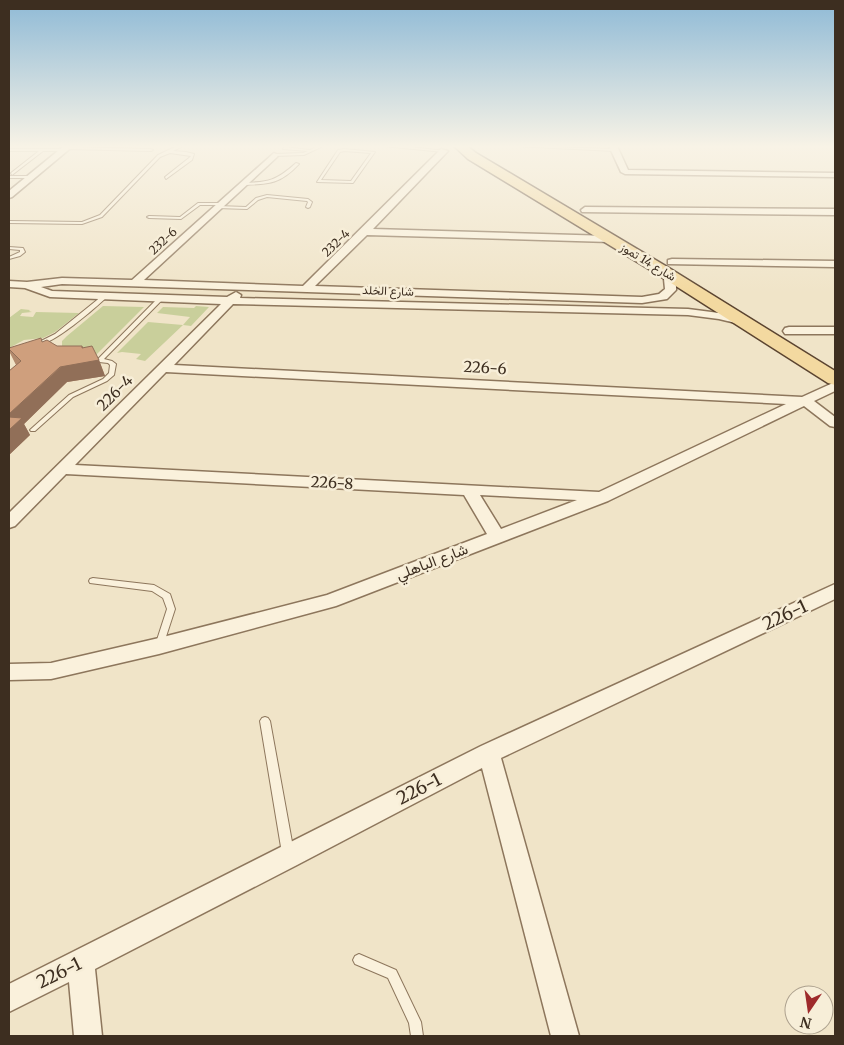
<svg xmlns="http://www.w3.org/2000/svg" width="844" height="1045" font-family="Merriweather,Vazirmatn,serif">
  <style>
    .green { fill: #c9cf9b }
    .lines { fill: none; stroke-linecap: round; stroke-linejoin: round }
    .lane-casing { stroke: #8d765c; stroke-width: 2 }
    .street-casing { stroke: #8d765c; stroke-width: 3 }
    .primary-casing { stroke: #5b4430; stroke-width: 3 }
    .lane { fill: #faf1dc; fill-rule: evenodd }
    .street { fill: #faf1dc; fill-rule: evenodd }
    .primary { fill: #f3d9a0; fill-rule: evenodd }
    .wall { fill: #b2896c }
    .shaded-wall { fill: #916f58 }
    .building { fill: #cf9f7d; stroke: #916f58 }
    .labels { text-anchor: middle; stroke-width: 5; stroke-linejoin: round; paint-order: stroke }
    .far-street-label { font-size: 12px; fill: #3d2e20; stroke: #f7eed8 }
    .street-label { font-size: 15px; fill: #3d2e20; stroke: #f7eed8 }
    .near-street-label { font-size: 18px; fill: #3d2e20; stroke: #f7eed8 }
  </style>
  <rect width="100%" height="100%" fill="#f0e4c8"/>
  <path class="green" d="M103,306L144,307L96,355L62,346V341L67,336Z
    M196,306L209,307L191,326L183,325L145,361L136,359L141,354L122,352L117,353L148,322L183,325L190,317L157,313L163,307L194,308Z
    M21,309L30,310L29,311L32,312L22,313L20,316L33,317L36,312L79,313L55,332L43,338L24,340L9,348V318Z"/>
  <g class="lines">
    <g class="lane-casing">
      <path id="lane" d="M177,146H183L173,151L186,152L194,154L192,160L166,179L165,177L189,158L191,156L170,153L160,157L102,217L82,224L9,223V221L82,222L100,215L158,155Z
        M318,146H323L304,155L274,156L272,155L274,154L303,153L308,151L283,149L284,147L310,150Z
        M383,146H401L446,151L444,152Z
        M514,146L615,149L617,150L615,151Z
        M67,147L151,149L153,150L151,151L66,149Z
        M9,149H64L66,150L64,151H43L12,175L11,173L39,151H9Z
        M344,149L375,152L353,183L317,182L338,150ZM344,151L371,153L351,181L321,180L340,152Z
        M296,163L299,164C280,184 270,184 243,185L241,184L243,183C269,182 276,181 296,163Z
        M9,176H31L33,177L31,178H9Z
        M267,195L308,199L312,202L310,207L308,208L306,207L308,202L307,201L267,197L258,200L247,209L217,208L215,207L217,206L246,207L256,198Z
        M198,203H221L223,204L221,205H200L181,219L149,218L147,217L149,216L180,217Z
        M9,247L23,248L25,252L20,256L9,259V257L20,252V250L9,249Z
        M102,296L107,297C94,309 53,345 37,345V343L55,334Z
        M158,298L163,299L104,359L112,361L116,364L114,375L107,381L73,397L35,431H31L30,430L31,429L69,395L103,379L109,373L110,365L108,363L90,361L87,359L90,357L98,359Z
        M93,578L154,585L170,594L175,609L162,649L159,650L156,649L155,646L167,609L163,598L152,591L90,583L89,581L90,579Z
        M265,717L268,718L270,721L294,853L292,857L288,859L284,857L282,853L260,721L262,718Z
        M359,954L396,970L421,1022L423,1036H411L409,1023L388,978L355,964L353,960L355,956Z"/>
    </g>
    <g class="street-casing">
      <path id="street" d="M64,146H73L12,197L9,198V191Z
        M609,146H617L628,170L835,173V177L625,174L621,172Z
        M441,149L448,151L373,229L610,236L615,239L610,242L367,235L315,286L642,297L659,294L665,289L664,279L658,271L663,268C671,270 677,281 676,290L667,299L642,303L62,284L41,287L52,291L227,297L236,292L241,295L240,298L688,309L719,313L748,320L750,322L744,325L719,319L688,315L233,304L174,365L802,397L835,382V391L814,401L835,417V427L830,426L804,406L608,501L336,606L159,654L51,679L9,680V664L51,663L159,638L327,595L487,534L464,495L66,474L15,526L9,528V513L221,304L50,297L25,288L9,287V281L27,282L62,278L132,280L274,153L278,155L277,157L144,280L303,286ZM166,372L786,404L599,492L75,465ZM480,495L577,500L501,529Z
        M585,207L835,209V215L582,212L581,210Z
        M672,259L835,261V267L668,264V260Z
        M789,327H835V334H785L783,331L785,328Z
        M835,584V599L501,758L579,1036H551L482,768L297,865L95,969L102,1036H74L69,982L9,1012V984L481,746Z"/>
    </g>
    <g class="primary-casing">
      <path id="primary" d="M454,146H467L476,153L669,268L835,371V385L828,383L657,274L468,159Z"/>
    </g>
    <use href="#lane" class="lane"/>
    <use href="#street" class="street"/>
    <use href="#primary" class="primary"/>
  </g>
  <path class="wall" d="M42,342L57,346H82L83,348L99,360L105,376L67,382L24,424L30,435L9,455V371L16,365L9,351V348Z"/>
  <path class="shaded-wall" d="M82,346L88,361L99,360L105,376L67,382L24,424L30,435L9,455V414L82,348Z"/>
  <path class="building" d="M41,338L42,342L47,340L57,346H82V348L92,346L99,360L60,367L9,414V371L21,361L9,349V348Z
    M9,417L22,418L9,430Z"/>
  <linearGradient id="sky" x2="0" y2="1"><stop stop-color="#8fbad6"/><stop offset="0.5" stop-color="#f8f3e6"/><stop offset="1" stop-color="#f8f3e6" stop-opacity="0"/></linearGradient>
  <rect width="844" height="293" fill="url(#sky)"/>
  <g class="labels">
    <g class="far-street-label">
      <text transform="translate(163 241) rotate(-43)" y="4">232-6</text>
      <text transform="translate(336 243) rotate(-44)" y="4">232-4</text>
      <text transform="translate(648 262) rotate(31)" y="4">شارع 14 تموز</text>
      <text transform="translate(388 291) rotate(2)" y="4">شارع الخلد</text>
    </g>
    <g class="street-label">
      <text transform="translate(485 368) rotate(3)" y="5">226-6</text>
      <text transform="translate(115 393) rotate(-45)" y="5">226-4</text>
      <text transform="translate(332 483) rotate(3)" y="5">226-8</text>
      <text transform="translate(432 562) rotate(-21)" y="5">شارع الباهلي</text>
    </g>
    <g class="near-street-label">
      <text transform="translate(785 615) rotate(-25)" y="6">226-1</text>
      <text transform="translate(419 789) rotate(-27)" y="6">226-1</text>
      <text transform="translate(59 973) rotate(-26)" y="6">226-1</text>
    </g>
  </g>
  <rect width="844" height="1045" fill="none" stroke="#3d2e20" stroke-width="20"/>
  <g transform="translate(809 1010) rotate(193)"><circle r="24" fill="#f7eed8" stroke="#ada18e"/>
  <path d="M0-4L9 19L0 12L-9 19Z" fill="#9e2a2b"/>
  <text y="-8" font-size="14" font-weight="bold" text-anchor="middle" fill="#3d2e20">N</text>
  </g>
</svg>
